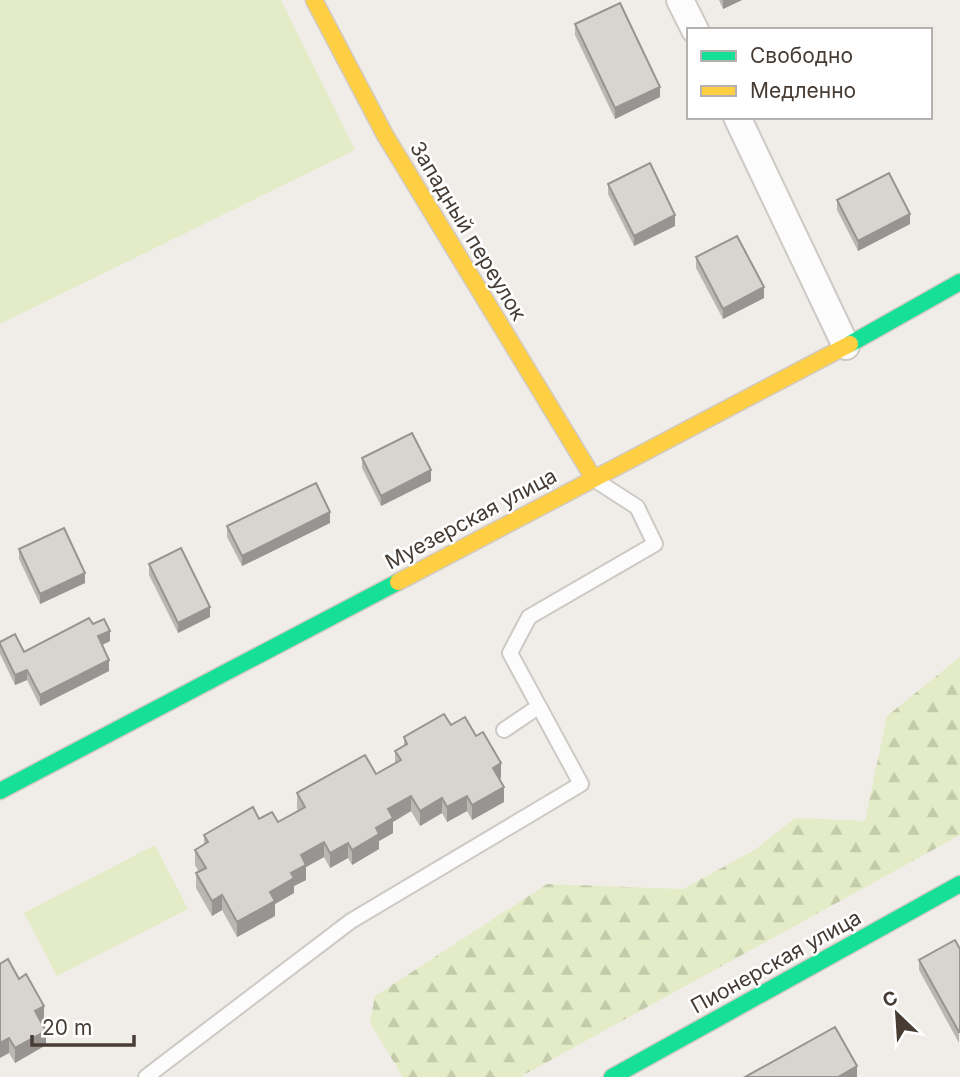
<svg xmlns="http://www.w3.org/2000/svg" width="960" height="1077" font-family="Inter,sans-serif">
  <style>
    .forest { fill: url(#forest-firs) }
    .green { fill: #e3ecc6 }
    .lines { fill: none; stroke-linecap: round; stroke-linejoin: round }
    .lane-casing { stroke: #cdc9c4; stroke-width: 18 }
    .street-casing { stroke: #cdc9c4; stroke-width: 30 }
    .fast-casing { stroke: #d2cac0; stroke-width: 19 }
    .slow-casing { stroke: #d2cac0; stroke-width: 19 }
    .lane { stroke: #fdfcfc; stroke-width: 14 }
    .street { stroke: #fdfcfc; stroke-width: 26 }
    .fast { stroke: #16e098; stroke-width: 16 }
    .slow { stroke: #ffcf43; stroke-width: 16 }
    .wall { fill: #bab6b2 }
    .shaded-wall { fill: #979491 }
    .building { fill: #d8d4cf; stroke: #979491; stroke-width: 2 }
    .labels { text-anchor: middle; stroke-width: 5; stroke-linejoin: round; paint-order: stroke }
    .street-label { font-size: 21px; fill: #473c34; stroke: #fff }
  </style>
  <defs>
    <pattern id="forest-firs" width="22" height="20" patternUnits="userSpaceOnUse" patternTransform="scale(1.75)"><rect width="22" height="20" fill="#e3ecc6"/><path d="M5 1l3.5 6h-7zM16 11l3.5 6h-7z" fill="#c4cbab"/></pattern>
  </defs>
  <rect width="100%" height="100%" fill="#f0ede8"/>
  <path class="forest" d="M960,657V835L520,1077H403L370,1023L375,996L547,884L683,889L756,849L795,818L865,821L887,716Z"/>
  <path class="green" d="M0,0H281L355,150L0,324Z
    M155,845L188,909L57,976L24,913Z"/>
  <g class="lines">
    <g class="lane-casing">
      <path id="lane" d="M504,730L538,707
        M146,1077L351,921L581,784L510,653L529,617L655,544L637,507L595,480"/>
    </g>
    <g class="street-casing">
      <path id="street" d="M680,0L695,30
        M737,117L846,346"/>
    </g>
    <g class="fast-casing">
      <path id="fast" d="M850,344L960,282
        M0,791L398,582
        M612,1077L960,884"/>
    </g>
    <g class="slow-casing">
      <path id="slow" d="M314,0L385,135L594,479
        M398,582L850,344"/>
    </g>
    <use href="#lane" class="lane"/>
    <use href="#street" class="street"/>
    <use href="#fast" class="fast"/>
    <use href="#slow" class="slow"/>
  </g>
  <path class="wall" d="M719,0H742L723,9Z
    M575,24L660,97L615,119L575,35Z
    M608,184L675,226L634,246L608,194Z
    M837,200L910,224L858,251L837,210Z
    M696,257L764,298L723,319L696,268Z
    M362,458L431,481L381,506L362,468Z
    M330,523L242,566L227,537V526Z
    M19,549L85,583L40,604L19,559Z
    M149,564L210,617L178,633L149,575Z
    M93,624L110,641L102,645L109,671L40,706L27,680L15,685L0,654V642L24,652Z
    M451,725L501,778L499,779L504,802L472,820L467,811L447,822L442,813L420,826L411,811L393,822V833L379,841V849L352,865L348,858L330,868L324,857L306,867V880L294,886V893L275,904V916L237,937L222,910L212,916L196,888V873L199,872L195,865V850L204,845V835L259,819L278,822L298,811L297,808V793L376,774L395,763V751L404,746V737Z
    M960,949L959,1043L919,970V960Z
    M0,964L44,1021L42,1022L46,1045L15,1063L9,1053Z"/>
  <path class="shaded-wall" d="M723,0H742L723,9Z
    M660,87V97L615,119V108Z
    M910,214V224L858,251V241Z
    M675,215V226L634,246V236Z
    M764,287V298L723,319V309Z
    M431,470V481L381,506V496Z
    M330,512V523L242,566V556Z
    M85,573V583L40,604V594Z
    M210,607V617L178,633V623Z
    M110,631V641L98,647V636Z
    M109,660V671L40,706V695Z
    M27,670V680L15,685V675Z
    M501,763V778L493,783V768Z
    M504,787V802L472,820V805Z
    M411,796V811L393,822V833L379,841V849L352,865V850L376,828L388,809Z
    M467,796V811L447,822V807Z
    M442,798V813L420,826V811Z
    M324,842V857L306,867V880L294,886V893L275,904V916L237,937V922L291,873L301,855Z
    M348,843V858L330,868V853Z
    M222,895V910L212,916V901Z
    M44,1006V1021L35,1026V1011Z
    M46,1031V1045L15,1063V1048Z
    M9,1038V1053L0,1058V1043Z
    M857,1066V1077H838Z"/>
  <path class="building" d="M620,3L660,87L615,108L575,24Z
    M650,163L675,215L634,236L608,184Z
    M889,173L910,214L858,241L837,200Z
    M737,236L764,287L723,309L696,257Z
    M412,433L431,470L381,496L362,458Z
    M316,483L330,512L242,556L227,526Z
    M64,528L85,573L40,594L19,549Z
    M181,548L210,607L178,623L149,564Z
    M89,618L93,624L104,619L110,631L98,636L109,660L40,695L27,670L15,675L0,644V642L15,634L24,652Z
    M444,714L451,725L465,717L476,736L483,732L501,763L493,768L504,787L472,805L467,796L447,807L442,798L420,811L411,796L388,809L393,818L376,828L379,834L352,850L348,843L330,853L324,842L301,855L306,865L291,873L294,878L270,892L275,901L237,922L222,895L212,901L196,873L206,868L195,850L208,842L204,835L253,807L259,819L272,812L278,822L305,807L297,793L365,755L376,774L401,760L395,751L407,744L404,737Z
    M955,940L960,949V1032H959L919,960Z
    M8,959L19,979L26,974L44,1006L35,1011L46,1031L15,1048L9,1038L0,1043V964Z
    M835,1027L857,1066L838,1077H745Z"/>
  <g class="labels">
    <g class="street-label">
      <text transform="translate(468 231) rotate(59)" y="7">Западный переулок</text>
      <text transform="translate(471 519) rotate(-28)" y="7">Муезерская улица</text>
      <text transform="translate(776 962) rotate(-29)" y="7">Пионерская улица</text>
    </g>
  </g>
  <rect x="687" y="28" width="245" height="91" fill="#ffffff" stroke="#b5b1ae" stroke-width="2"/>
  <rect x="701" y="51" width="35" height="10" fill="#16e098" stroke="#b5b1ae" stroke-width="2"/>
  <text x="750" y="63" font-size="21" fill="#473c34">Свободно</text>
  <rect x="701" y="86" width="35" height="10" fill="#ffcf43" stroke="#b5b1ae" stroke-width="2"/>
  <text x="750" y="98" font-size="21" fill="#473c34">Медленно</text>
  <g transform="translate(897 1014) rotate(335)" stroke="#ffffff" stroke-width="5" paint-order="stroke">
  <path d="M0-5L12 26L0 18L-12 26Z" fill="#473c34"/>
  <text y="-10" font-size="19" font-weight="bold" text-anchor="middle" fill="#473c34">С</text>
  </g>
  <path d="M32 1035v10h102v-10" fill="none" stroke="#473c34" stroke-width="3.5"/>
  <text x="42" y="1035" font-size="21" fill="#473c34" stroke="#ffffff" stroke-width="5" paint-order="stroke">20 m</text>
</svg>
